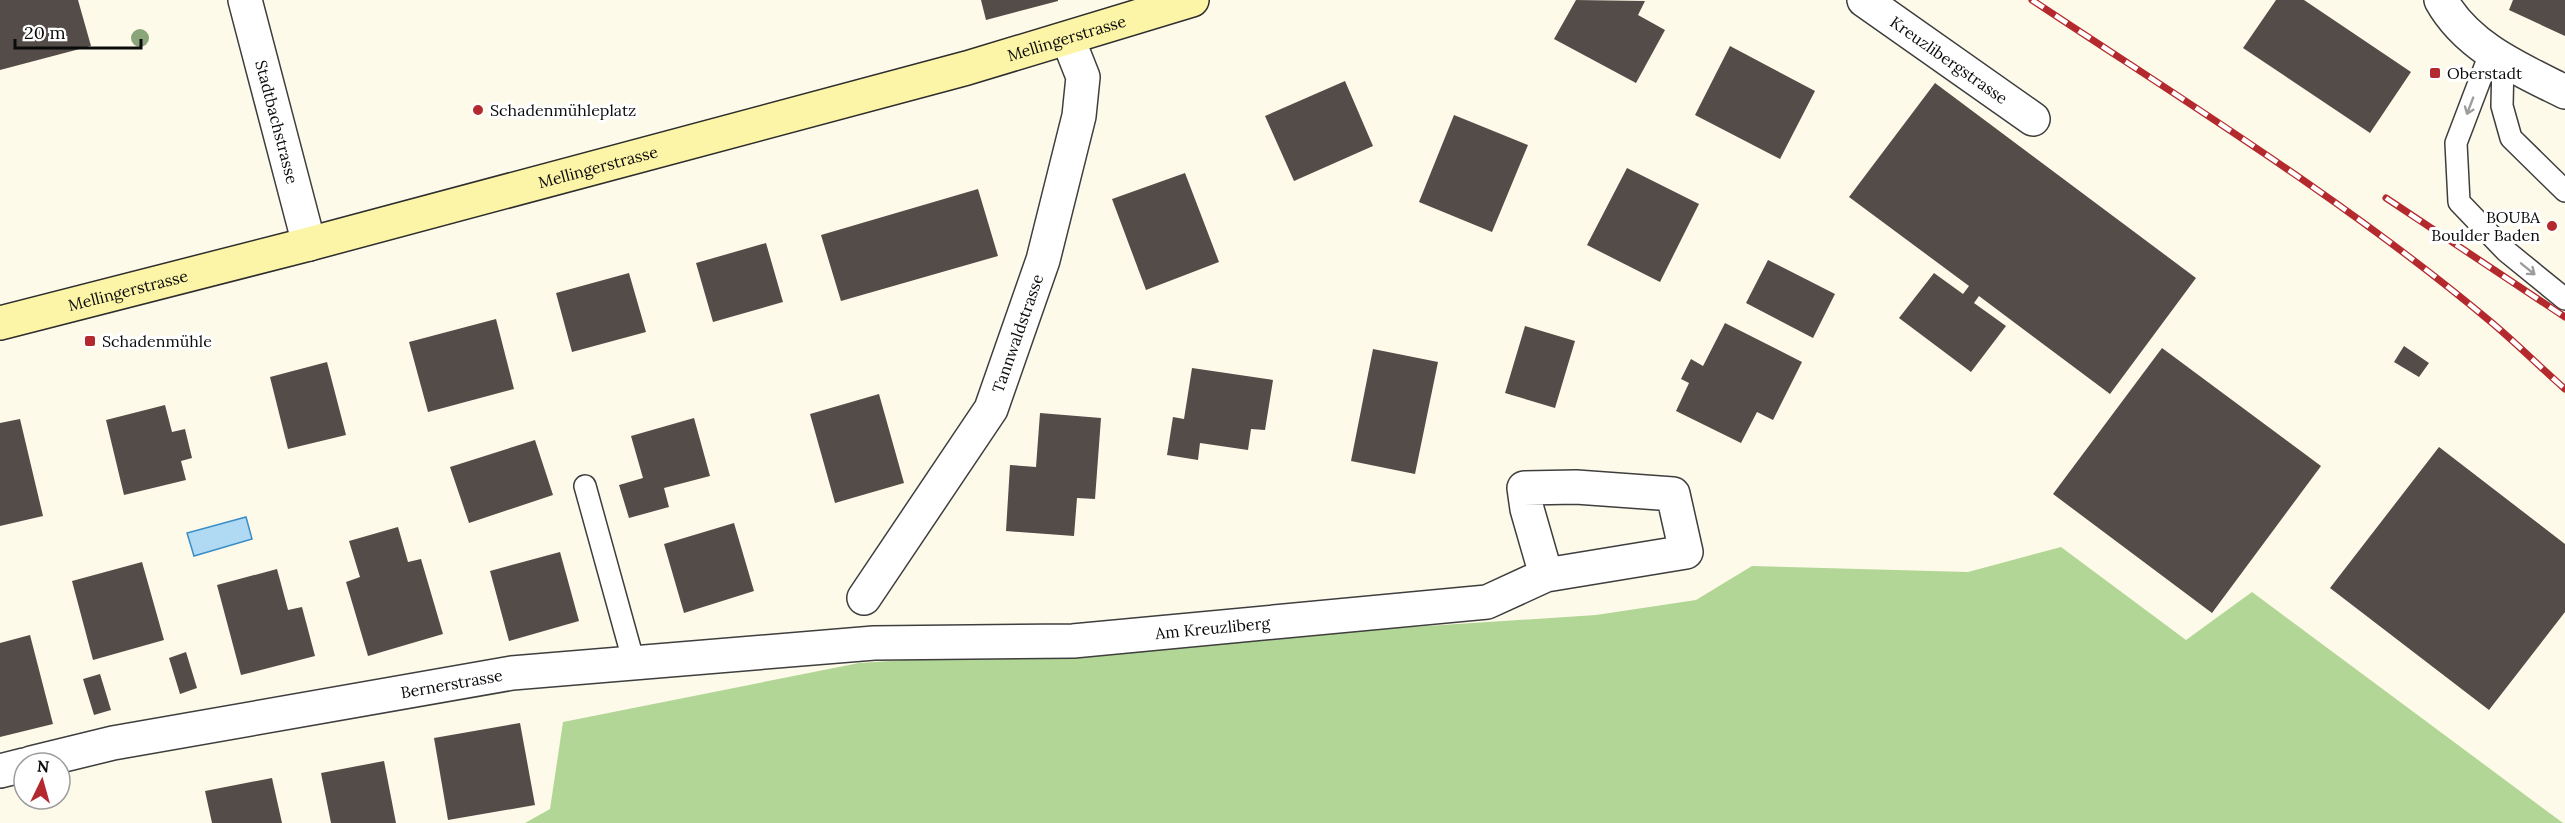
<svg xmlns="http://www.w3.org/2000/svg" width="2565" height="823" font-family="Lora,serif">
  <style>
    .forest { fill: #b2d695 }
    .water { fill: #b0d9f3; stroke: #3a8dc7; stroke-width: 1.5 }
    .building { fill: #534c48 }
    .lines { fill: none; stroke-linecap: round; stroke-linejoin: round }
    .lane-casing { stroke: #3e3e3e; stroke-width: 24 }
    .street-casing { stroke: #3e3e3e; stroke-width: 36 }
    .secondary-casing { stroke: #2d2d2d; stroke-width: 36 }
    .lane { stroke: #fff; stroke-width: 21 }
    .street { stroke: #fff; stroke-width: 33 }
    .secondary { stroke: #fcf4a7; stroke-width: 33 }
    .rail-casing { stroke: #b4292e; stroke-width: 7 }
    .rail { stroke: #fff; stroke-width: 4.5; stroke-dasharray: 14; stroke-linecap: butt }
    .tree { fill: #8aa57a }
    .oneway { stroke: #9d9d9d }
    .poi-dot { fill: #b4292e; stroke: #fff; stroke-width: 2 }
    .labels { text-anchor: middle; stroke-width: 6; stroke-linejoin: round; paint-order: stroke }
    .street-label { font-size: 16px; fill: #0b0b0b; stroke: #fff }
    .poi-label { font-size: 16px; fill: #0b0b0b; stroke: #fff; text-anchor: start }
  </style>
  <rect width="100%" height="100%" fill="#fefae9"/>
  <path class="forest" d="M2061,547L2186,640L2252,592L2563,823H525L550,809L563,722L859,663L1596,615L1696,600L1752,566L1968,572Z"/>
  <path class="water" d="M246,517L252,539L194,556L187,533Z"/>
  <path class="building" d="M0,0H78L91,46L0,70Z
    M981,0H1058V1L986,20Z
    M1576,0L1645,1L1638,15L1665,30L1636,83L1554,39Z
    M2276,0H2304L2411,72L2370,133L2243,48Z
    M2513,0H2565V36L2509,10Z
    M1730,46L1815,91L1780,159L1695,115Z
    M1345,81L1373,146L1294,181L1265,116Z
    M1935,83L2196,278L2110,394L1979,296L1974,303L2006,326L1971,372L1899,318L1934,273L1963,294L1969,286L1849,197Z
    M1454,115L1528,145L1492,232L1419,202Z
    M1627,168L1699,204L1660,282L1587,245Z
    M1185,173L1219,262L1146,290L1112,199Z
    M978,189L998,256L841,301L821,235Z
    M766,243L783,302L713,322L696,263Z
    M1768,260L1835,294L1813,338L1746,303Z
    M629,273L646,332L572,352L556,293Z
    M496,319L514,389L428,412L409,342Z
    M1725,323L1802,362L1773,420L1757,412L1741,443L1676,411L1689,383L1681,379L1691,359L1703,366Z
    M1525,326L1575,341L1555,408L1505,393Z
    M2404,346L2429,363L2419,377L2394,362Z
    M2162,348L2321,466L2212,613L2053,494Z
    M1373,349L1438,362L1415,474L1351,461Z
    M327,362L346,435L288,449L270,377Z
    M1192,368L1273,380L1265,430L1251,429L1248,450L1200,443L1198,460L1167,455L1173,417L1184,419Z
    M879,394L904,483L835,503L810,414Z
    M165,405L172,432L185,429L192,458L181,461L186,480L124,495L106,420Z
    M1040,413L1101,418L1095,499L1077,498L1074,536L1006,531L1010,465L1036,467Z
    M694,418L710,476L664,488L669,507L629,518L619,485L643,478L631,436Z
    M20,419L43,516L0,526V423Z
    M535,440L553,495L469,523L450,467Z
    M2439,447L2565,544V612L2489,710L2330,588Z
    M734,523L754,591L684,613L664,544Z
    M398,527L408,562L421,559L443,634L368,656L346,582L360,577L349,541Z
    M560,552L579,621L509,641L490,571Z
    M142,562L164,640L93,660L72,581Z
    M277,569L288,610L302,607L315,656L241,675L217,585Z
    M30,635L53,724L0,737V643Z
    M186,652L197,688L180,694L169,658Z
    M100,674L111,710L94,715L83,679Z
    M520,723L535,805L448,820L434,738Z
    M384,761L396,823H331L321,773Z
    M272,778L282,823H212L205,791Z"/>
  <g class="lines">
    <g class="lane-casing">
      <path id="lane" d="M2491,51L2456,143L2459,202L2506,251L2565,299
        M2503,61L2502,106L2511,138L2565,191
        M585,486L634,663"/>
    </g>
    <g class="street-casing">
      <g id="street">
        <path id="s1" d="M245,0L309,244"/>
        <path id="s2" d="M1864,0L2033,119"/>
        <path d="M2441,0C2467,47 2519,69 2565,92"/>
        <path id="s3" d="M864,598L991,409L1043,260L1079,116L1083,77L1068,39"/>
        <path id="s4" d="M31,763L113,743L512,673L874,643L1073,641L1487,602L1546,575L1686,552L1673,494L1576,487L1524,488L1527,509L1546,575"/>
        <path d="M0,771L24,765"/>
      </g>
    </g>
    <g class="secondary-casing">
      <g id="secondary">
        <path id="s5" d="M0,323L309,244L967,68L1192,0"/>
      </g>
    </g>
    <use href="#lane" class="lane"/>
    <use href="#street" class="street"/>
    <use href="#secondary" class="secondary"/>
    <g class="rail-casing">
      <path id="rail" d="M2032,0C2187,103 2348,202 2491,322C2516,343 2540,367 2565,389
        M2386,198L2565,317"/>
    </g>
    <use href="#rail" class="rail"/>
  </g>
  <circle class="tree" cx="140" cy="38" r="9"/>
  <defs><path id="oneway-shaft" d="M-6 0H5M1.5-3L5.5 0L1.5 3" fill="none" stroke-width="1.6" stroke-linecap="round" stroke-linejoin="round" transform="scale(1.5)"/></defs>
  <g class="oneway">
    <use href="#oneway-shaft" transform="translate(2470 106) rotate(111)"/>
    <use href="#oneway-shaft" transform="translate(2528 269) rotate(39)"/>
  </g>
  <g class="poi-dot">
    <rect x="2429" y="67" width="12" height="12" rx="3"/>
    <circle cx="478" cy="110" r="6"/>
    <circle cx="2552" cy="226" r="6"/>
    <rect x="84" y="335" width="12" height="12" rx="3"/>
  </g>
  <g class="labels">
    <g class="street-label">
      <text dy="6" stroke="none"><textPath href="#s5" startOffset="1104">Mellingerstrasse</textPath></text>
      <text dy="6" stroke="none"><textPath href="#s2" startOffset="104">Kreuzlibergstrasse</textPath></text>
      <text dy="6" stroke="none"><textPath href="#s1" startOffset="126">Stadtbachstrasse</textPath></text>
      <text dy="6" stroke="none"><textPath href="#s5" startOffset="618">Mellingerstrasse</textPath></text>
      <text dy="6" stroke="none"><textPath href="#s5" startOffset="132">Mellingerstrasse</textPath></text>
      <text dy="6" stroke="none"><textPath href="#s3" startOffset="308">Tannwaldstrasse</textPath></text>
      <text dy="6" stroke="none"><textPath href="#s4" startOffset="1192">Am Kreuzliberg</textPath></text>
      <text dy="6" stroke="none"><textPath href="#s4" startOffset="428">Bernerstrasse</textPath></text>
    </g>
    <g class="poi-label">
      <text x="2447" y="79">Oberstadt</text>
      <text x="490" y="116">Schadenmühleplatz</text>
      <text x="2540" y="223" text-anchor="end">BOUBA<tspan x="2540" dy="18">Boulder Baden</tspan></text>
      <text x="102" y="347">Schadenmühle</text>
    </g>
  </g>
  <g transform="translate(42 781) rotate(5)"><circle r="28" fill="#ffffff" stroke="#9d9d9d" stroke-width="1.5"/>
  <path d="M0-4.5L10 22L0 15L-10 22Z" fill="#b4292e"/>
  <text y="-9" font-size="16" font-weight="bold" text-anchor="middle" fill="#0b0b0b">N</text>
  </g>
  <path d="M15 39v9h126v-9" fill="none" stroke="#0b0b0b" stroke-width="3"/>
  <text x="24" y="39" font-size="18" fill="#0b0b0b" stroke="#ffffff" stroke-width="4.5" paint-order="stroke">20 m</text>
</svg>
